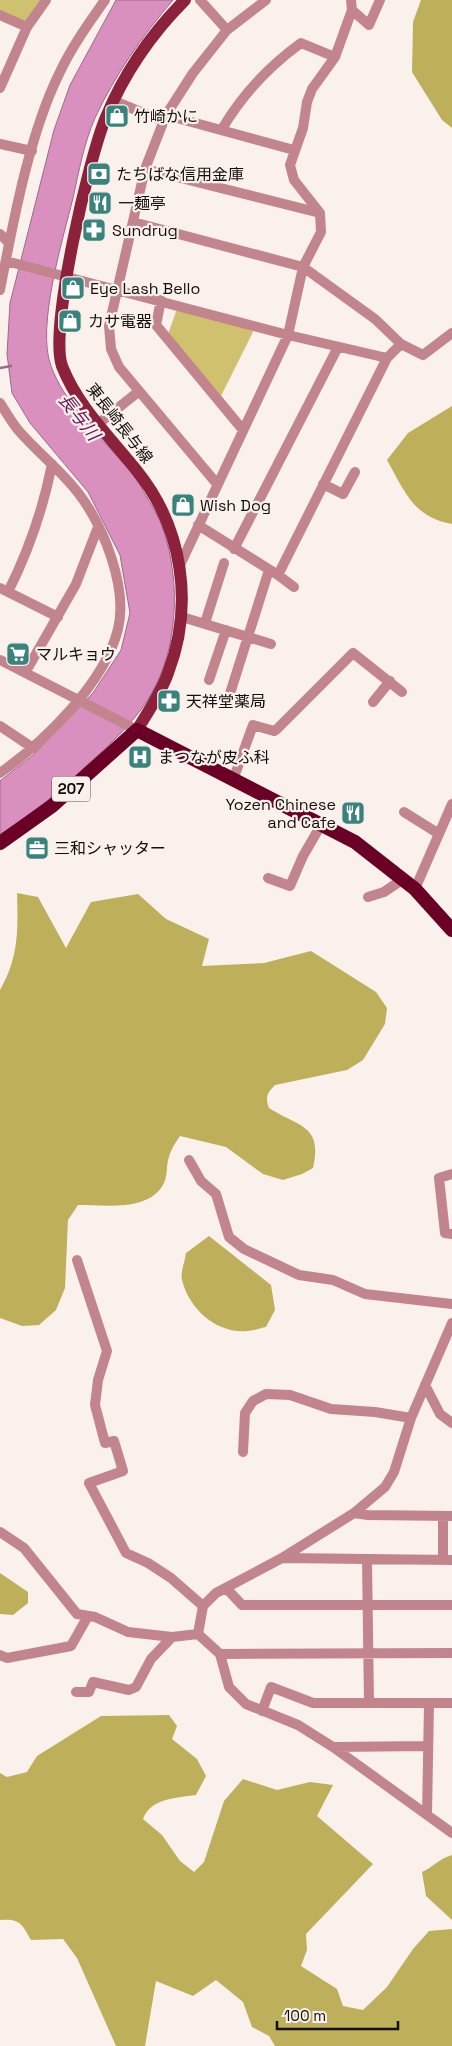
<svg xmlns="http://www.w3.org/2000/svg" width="452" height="2046" font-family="'Space Grotesk','Noto Sans JP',sans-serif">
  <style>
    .green { fill: #d0c16f }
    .forest { fill: #beb05a }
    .water { fill: #da90bf; stroke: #9e698a }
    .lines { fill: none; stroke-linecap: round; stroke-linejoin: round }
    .stream { stroke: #9e698a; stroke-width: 2.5 }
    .minor { stroke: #c2858d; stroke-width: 10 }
    .major { stroke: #8c213c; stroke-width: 12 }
    .highway { stroke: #6b0026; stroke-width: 14 }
    .labels { text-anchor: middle; stroke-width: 4.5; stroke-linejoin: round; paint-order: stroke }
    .shield { fill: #faf1ed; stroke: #585351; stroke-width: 1 }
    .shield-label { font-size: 15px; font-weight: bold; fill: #120f0e }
    .poi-label { font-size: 16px; fill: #120f0e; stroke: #faf1ed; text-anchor: start }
    .street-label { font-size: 16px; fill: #120f0e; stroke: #faf1ed }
    .water-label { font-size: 18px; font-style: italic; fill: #6b1454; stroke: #faf1ed }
  </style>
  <rect width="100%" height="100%" fill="#faf1ed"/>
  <path class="green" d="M0,0H40L25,22L0,11Z
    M177,309L252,329L253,332L221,396L168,334Z"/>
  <path class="forest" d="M421,0H452V128L442,120L412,72L413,22Z
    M452,406V524C413,517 405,492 387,460L408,433Z
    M17,893L38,897L66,948L91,902L138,894L166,919L209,939L202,966L264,963L311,951L376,992L387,1008L385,1024L363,1060L347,1070L275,1085C267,1093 265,1097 269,1108C298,1127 323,1124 313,1168L302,1174L283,1180L263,1174L226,1147L180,1136C176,1142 171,1149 169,1157C166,1165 168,1174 164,1183C150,1212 105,1205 78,1205L68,1220L65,1288L56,1310L39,1325L22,1326L0,1318V990C19,957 18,930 17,893Z
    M209,1236L271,1285L275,1310L266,1327C260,1328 253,1331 247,1331C217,1334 189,1309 182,1280C180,1273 185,1261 186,1253Z
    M0,1573L28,1592V1603L13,1615L0,1614Z
    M169,1715L177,1726L172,1739L197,1759L206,1776L196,1795C176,1798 151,1798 143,1819L162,1835L180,1861L194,1872L204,1862L224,1801L243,1779L277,1790L310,1782L333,1785L317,1816L373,1864L306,1934L307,1950L301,1966L337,1989L343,2006L363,2010L387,1987L413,1949L429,1931L452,1929V2046H275L269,2036L252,2027L243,2002L216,1980L193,1996L156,1981L145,2046H116L77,1958L63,1939L31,1940C22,1924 20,1918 0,1920V1773L7,1777L27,1772L37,1756L101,1716Z
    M452,1855V1920L426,1896L422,1872C433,1867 440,1858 452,1855Z"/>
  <path class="water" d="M116,0H173C142,36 115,75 95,118C84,143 79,171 73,198C63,239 36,327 51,366C64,401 92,428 117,456C124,464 133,473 138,482C145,495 154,508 160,521C180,571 180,638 155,687C139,719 110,744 84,768C59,791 31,817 0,834V781L33,755L93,693L121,650L130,613L120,555L88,492L30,423L12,393L7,354L10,303L54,130L70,85Z"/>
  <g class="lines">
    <path class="stream" d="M0,368L11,366"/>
    <path class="minor" d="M200,0L227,30
      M352,10L369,25L380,0
      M0,15L27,27
      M0,88L27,27L46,0
      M114,101L163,121
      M166,115L294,150
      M222,129C242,95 268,67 301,43L335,57
      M0,144L32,151
      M145,169L320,213
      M133,222L303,267L375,319L401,344L423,355L452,333
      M0,234L9,243
      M6,261L288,335L387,358
      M0,290C13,223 29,135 59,74C71,48 88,24 105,0
      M161,300L156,325L243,430
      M0,403C6,412 12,423 19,431C38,453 62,471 79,494C104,527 128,588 118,629C105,683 44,742 0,773
      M98,424L138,392
      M217,484L119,367L111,349L109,326L145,169L166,115L193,73L227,30L266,0
      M323,484L343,494L355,472
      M198,525L278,575L387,358L401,344
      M234,549L338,347
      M180,565L288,335L303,267L321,232L320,213L294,180L290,165L303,128L307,102L312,89L335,57L352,10L351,0
      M278,575L294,587
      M0,588L58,617
      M8,592C29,550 43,510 52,464
      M182,617L271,644
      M205,623L224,563
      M0,660L137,730
      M25,673L76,584L98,527
      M209,680L226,630
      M228,700L269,570
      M373,702L390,681
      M0,726L33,748
      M233,780L253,725L274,731L277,729L353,653L402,692
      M404,812L439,834
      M268,878L290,886L303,856L321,825
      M415,889L452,804
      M368,897L384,892L403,879
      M189,1160L201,1181L216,1194L229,1237L244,1249L299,1275L333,1280L365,1294L452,1304
      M452,1174L439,1178L445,1233L452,1234
      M77,1260L107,1351L98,1380L95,1405L105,1443L114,1441L123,1471L89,1483L126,1553L148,1563L171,1578L203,1606
      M452,1323L411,1418L394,1472L385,1487L354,1513L282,1558L216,1593L203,1606L198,1634L220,1654L229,1687L246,1704L298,1725L333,1747L452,1833
      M425,1385L440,1414L452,1423
      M243,1452L245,1413L253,1401L266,1394L290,1395L331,1409L375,1412L411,1418
      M354,1513L368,1515L452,1516
      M443,1516V1560
      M0,1532L24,1548L77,1614L95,1617L128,1632L172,1637L198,1634
      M283,1558L452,1560
      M367,1560L369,1703
      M226,1588L242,1605H452
      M220,1654L452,1653
      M0,1655L7,1658L71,1646L88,1616
      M76,1692H89L93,1682L129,1690L136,1687L151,1659L172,1637
      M262,1711L271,1687L313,1703H452
      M333,1747L428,1746
      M427,1815L429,1704"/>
    <path class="major" d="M137,730C148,712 161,693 168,673C194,605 183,528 137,471C110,437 78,407 62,366C49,329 89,157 106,117C124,74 152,33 185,0"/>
    <path class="highway" d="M0,843L52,806L137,730L355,842L415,889L452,930"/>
  </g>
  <defs>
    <g id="shop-square" transform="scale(1.25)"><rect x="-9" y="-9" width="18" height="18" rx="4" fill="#3a827c" stroke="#faf1ed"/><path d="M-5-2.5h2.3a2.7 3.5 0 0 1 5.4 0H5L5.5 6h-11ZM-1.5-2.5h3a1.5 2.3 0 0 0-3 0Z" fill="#fff"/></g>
    <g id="bank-square" transform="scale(1.25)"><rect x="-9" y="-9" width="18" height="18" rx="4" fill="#3a827c" stroke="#faf1ed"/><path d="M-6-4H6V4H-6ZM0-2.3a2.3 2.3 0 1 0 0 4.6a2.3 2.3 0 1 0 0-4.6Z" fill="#fff"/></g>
    <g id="restaurant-square" transform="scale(1.25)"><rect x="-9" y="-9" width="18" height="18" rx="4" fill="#3a827c" stroke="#faf1ed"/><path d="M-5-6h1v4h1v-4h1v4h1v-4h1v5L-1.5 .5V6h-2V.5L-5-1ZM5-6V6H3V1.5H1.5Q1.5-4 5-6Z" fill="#fff"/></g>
    <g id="pharmacy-square" transform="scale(1.25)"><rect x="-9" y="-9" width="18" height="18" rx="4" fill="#3a827c" stroke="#faf1ed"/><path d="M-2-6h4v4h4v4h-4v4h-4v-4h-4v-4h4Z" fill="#fff"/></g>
    <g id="supermarket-square" transform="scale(1.25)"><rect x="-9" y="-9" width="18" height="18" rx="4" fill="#3a827c" stroke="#faf1ed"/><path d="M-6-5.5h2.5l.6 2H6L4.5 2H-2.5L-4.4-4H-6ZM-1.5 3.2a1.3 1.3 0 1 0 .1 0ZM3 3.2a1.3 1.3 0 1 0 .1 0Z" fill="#fff"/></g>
    <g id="hospital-square" transform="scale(1.25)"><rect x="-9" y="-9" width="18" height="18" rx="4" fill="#3a827c" stroke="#faf1ed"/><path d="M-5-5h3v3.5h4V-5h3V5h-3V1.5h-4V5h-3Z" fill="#fff"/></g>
    <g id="office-square" transform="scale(1.25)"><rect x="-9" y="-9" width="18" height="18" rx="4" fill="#3a827c" stroke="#faf1ed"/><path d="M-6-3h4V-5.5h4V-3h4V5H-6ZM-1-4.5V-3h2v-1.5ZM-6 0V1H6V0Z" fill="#fff"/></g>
  </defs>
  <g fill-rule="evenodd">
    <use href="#shop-square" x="117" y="116"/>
    <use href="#bank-square" x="99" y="174"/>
    <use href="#restaurant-square" x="100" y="203"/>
    <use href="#pharmacy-square" x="94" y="230"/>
    <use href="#shop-square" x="73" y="288"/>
    <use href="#shop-square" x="70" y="321"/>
    <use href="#shop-square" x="183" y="505"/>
    <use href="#supermarket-square" x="18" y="654"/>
    <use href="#pharmacy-square" x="169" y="701"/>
    <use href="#hospital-square" x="140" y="757"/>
    <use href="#restaurant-square" x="353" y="813"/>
    <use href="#office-square" x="37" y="848"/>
  </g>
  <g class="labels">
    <rect class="shield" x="52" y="776.5" width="38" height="25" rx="4"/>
    <g class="shield-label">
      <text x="71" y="794">207</text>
    </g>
    <g class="poi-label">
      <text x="134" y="122">竹崎かに</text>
      <text x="116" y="180">たちばな信用金庫</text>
      <text x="118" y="209">一麺亭</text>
      <text x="112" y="236">Sundrug</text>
      <text x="90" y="294">Eye Lash Bello</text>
      <text x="88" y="327">カサ電器</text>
      <text x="200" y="511">Wish Dog</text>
      <text x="36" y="660">マルキョウ</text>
      <text x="186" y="707">天祥堂薬局</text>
      <text x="158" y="763">まつなが皮ふ科</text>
      <text x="336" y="810" text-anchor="end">Yozen Chinese<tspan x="336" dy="18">and Cafe</tspan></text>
      <text x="54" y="854">三和シャッター</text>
    </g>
    <g class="street-label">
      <text transform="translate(120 423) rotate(52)" y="6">東長崎長与線</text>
    </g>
    <g class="water-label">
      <text transform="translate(79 417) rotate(52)" y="6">長与川</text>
    </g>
  </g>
  <path d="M277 2021v8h121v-8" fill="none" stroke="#120f0e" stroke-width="2.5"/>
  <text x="284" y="2021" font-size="15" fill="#120f0e" stroke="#faf1ed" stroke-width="4" paint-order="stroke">100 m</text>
</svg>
